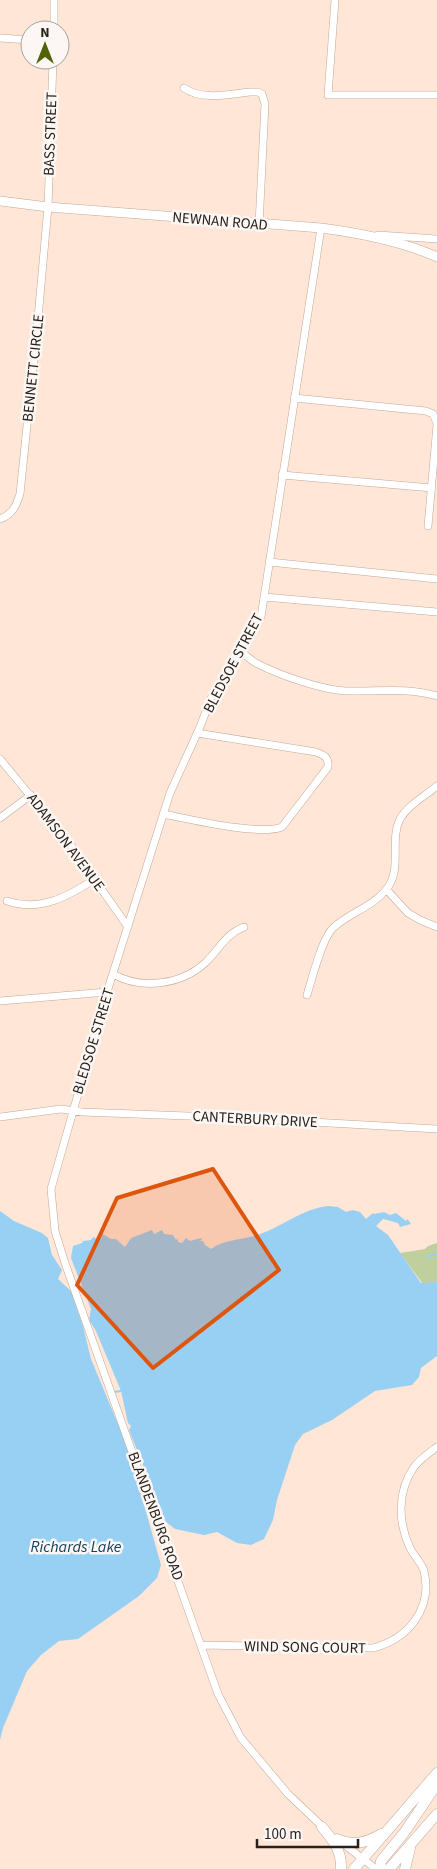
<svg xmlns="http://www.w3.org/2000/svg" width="437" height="1869" font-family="'Source Sans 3',sans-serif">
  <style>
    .green { fill: #bfcf9d }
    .water { fill: #98d0f4 }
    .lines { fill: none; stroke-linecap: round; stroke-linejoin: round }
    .stream { stroke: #98d0f4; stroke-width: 2 }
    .minor-casing { stroke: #c0a899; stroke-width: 8 }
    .major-casing { stroke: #c0a899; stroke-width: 10 }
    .highway-casing { stroke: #c0a899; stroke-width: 11 }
    .minor { stroke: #fff; stroke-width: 7 }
    .major { stroke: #fff; stroke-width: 9 }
    .highway { stroke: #fff; stroke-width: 10 }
    .marked { fill: #de560d; fill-opacity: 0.2; stroke: #de560d; stroke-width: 4; stroke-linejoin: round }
    .labels { text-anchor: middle; stroke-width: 5; stroke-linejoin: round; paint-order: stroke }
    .street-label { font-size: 15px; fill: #28201a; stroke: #fcf7f4 }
    .water-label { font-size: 16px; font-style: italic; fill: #144059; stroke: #fcf7f4 }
  </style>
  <rect width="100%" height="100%" fill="#ffe6d6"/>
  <path class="green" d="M437,1243V1282L423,1284L400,1253L425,1249L428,1246Z"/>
  <path class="water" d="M329,1206L338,1207L346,1212L353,1210L360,1212L366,1219L373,1213L374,1214L384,1212L390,1215L396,1213L406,1221L407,1219L409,1221L411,1224L400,1227L398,1223L383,1219L376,1226L388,1235L421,1283L437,1282V1356L421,1368L419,1377L412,1385L375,1391L332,1420L303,1434L295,1445L277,1500L273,1520L264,1539L251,1545L237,1543L217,1532L204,1535L175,1529L165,1521L163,1515L129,1430L131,1426L128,1423L121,1391L96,1331L89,1320L91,1309L71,1258L73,1246L82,1243L83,1241L91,1240L93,1237L98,1239L101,1233L111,1239H116L125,1247L131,1238L152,1230L154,1234L162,1230L164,1234L173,1235L176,1240L178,1238V1242L182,1243L186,1238L190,1241L201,1238L202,1240L199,1241H203L205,1245L211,1249C223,1240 239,1240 254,1236C280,1229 302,1208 329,1206Z
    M0,1211L14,1221L42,1233L48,1238L52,1255L62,1270L58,1279L71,1291L83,1326L91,1359L123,1436L134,1469L161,1565L157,1578L139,1596L78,1639L59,1641L41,1655L27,1671L3,1728L0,1740Z"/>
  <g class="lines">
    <path class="stream" d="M427,1257L437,1254
      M114,1392L121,1391"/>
    <g class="minor-casing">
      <path id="minor" d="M335,0L328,95H437
        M54,30V0
        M0,38L30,40
        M184,88C203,101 229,94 250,92H258L262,94L265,104L259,225
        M321,228L261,617L211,698L200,727L170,793L107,992L51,1189L55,1231L65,1263L218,1694L241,1738L288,1794L325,1829
        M378,235L437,239
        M294,398L426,411L433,414L437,423
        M282,475L432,488
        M0,519C13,514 16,506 20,494L38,318L48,207L53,60
        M428,526L437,425
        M269,562L437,579
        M264,597L437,612
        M240,651C246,655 251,661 258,664C279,675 322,690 346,691C378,692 405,687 437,696
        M0,759L70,844L128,927
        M163,814C189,819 260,836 282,827L328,767C329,757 324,755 316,752L197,733
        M0,818L31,795
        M386,889L408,913L420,920L437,927
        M7,901C40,912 67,897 95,879
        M113,974C141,990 181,985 205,963C220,949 224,935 244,927
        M307,995C312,979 322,938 333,928C349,913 372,907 386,890C403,870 389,841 400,819C408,805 425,796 437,786
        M0,1001L107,992
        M0,1117L61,1109L82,1112L241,1118L437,1129
        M201,1645L373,1648C408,1639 433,1609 424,1571C421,1562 414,1556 410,1548C398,1522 397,1492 414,1467C420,1459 429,1453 437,1447
        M341,1842L376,1869"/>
    </g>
    <g class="major-casing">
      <path id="major" d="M0,201L48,207L321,228C360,233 401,241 437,257"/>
    </g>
    <g class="highway-casing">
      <path id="highway" d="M322,1827C333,1840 342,1851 341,1869
        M337,1839C354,1846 366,1843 381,1834
        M354,1869L437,1773
        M380,1869L381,1861L404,1833L437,1784
        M389,1869L437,1814
        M405,1869L410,1848"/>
    </g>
    <use href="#minor" class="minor"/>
    <use href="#major" class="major"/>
    <use href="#highway" class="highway"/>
  </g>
  <path class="marked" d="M213,1169L279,1270L153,1368L77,1285L117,1198Z"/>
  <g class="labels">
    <g class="street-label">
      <text transform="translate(50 134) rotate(-88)" y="5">BASS STREET</text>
      <text transform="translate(220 221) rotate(5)" y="5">NEWNAN ROAD</text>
      <text transform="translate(33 368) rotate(-84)" y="5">BENNETT CIRCLE</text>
      <text transform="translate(233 663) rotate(-62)" y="5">BLEDSOE STREET</text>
      <text transform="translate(66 842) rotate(53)" y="5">ADAMSON AVENUE</text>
      <text transform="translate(93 1041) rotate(-73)" y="5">BLEDSOE STREET</text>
      <text transform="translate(255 1119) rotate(3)" y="5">CANTERBURY DRIVE</text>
      <text transform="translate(156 1516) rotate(70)" y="5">BLANDENBURG ROAD</text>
      <text transform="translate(305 1647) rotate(1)" y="5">WIND SONG COURT</text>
    </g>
    <g class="water-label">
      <text x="76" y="1552">Richards Lake</text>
    </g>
  </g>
  <g transform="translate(45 45)"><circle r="24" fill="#fcf7f4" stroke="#a7a19d"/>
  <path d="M0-4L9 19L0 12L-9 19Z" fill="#516209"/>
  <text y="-8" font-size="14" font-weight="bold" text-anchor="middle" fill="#28201a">N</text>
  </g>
  <path d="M257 1839v8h101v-8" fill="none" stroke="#28201a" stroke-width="2.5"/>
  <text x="264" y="1839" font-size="15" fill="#28201a" stroke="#fcf7f4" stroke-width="4" paint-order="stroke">100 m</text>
</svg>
